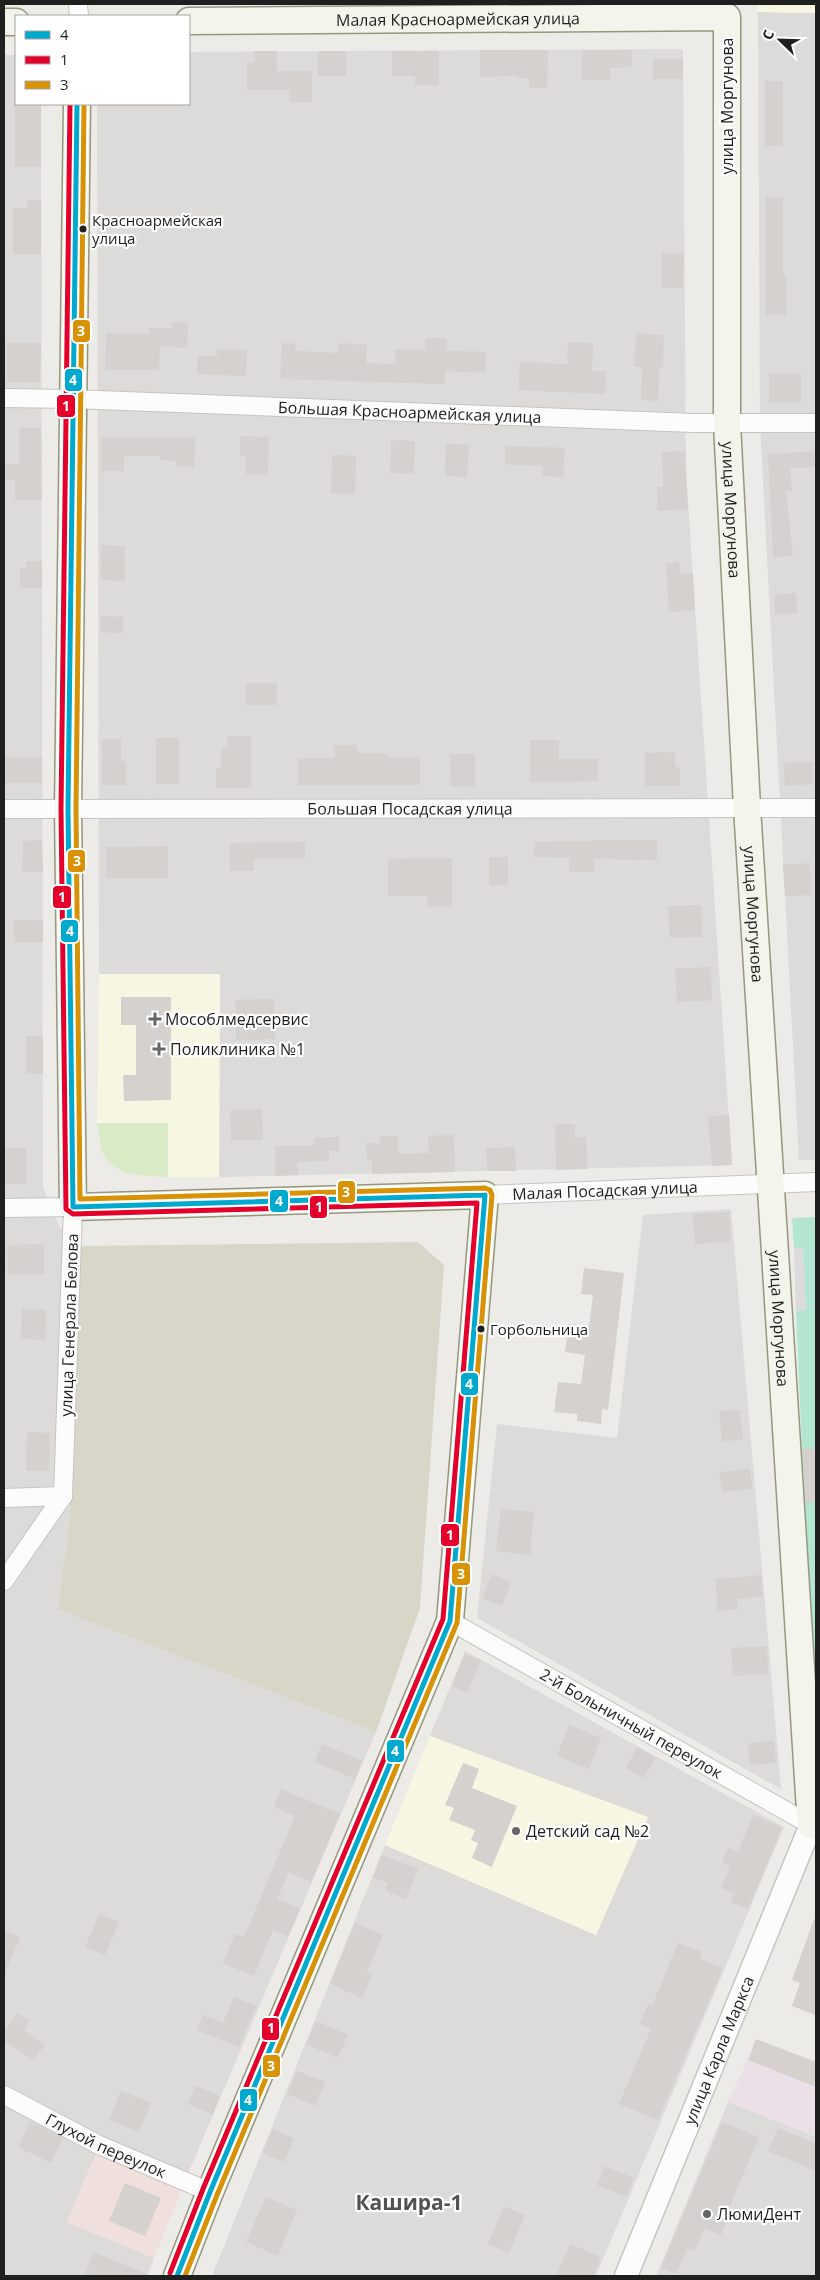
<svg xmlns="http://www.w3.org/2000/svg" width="820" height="2280" font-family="'Open Sans',sans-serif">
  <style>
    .residential { fill: #dcdbd9 }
    .commercial { fill: #efdfdd }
    .industrial { fill: #ebe0e7 }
    .education { fill: #f7f6e3 }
    .construction { fill: #d7d6c9 }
    .grass { fill: #d9ebc6 }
    .pitch { fill: #b2e6d0 }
    .building { fill: #d4d1cf }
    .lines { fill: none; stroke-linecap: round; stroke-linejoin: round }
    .minor-casing { stroke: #c6c5c4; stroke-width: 20 }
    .tertiary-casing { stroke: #c6c5c4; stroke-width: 25 }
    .secondary-casing { stroke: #96977f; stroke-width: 29 }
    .minor { stroke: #fcfcfc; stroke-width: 18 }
    .tertiary { stroke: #fcfcfc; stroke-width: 22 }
    .secondary { stroke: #f3f4eb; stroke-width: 26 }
    .bus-1-casing { stroke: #fff; stroke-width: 9 }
    .bus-2-casing { stroke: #fff; stroke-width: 9 }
    .bus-3-casing { stroke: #fff; stroke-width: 9 }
    .bus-1 { stroke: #00a9ce; stroke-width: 5 }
    .bus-2 { stroke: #e4002b; stroke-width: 5 }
    .bus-3 { stroke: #d79205; stroke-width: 5 }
    .bus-dot { fill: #1f1f1f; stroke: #fff; stroke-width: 2 }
    .poi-dot { fill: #676665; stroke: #fff; stroke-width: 2 }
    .labels { text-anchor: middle; stroke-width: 4.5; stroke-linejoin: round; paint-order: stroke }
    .bus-label { font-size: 15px; fill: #1f1f1f; stroke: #fff; text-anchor: start }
    .street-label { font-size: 16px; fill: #1f1f1f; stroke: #fff }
    .poi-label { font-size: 16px; fill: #1f1f1f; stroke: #fff; text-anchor: start }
    .district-label { font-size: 21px; font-weight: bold; fill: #525252; stroke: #fff }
    .line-badge { stroke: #fff; stroke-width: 2 }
    .badge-label { font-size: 14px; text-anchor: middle; font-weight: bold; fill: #fff }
  </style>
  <rect width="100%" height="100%" fill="#edebe8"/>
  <path class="residential" d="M758,12L816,13V1160H799L760,425Z
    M683,49L686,472L732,1165L219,1177L220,975L99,974L97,104H189V52Z
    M4,55H16V104H41L43,1187L59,1226L78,1246L69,1526L57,1609L376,1732L185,2181L67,2222L154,2258L147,2276H4Z
    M731,1209L781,1789L477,1618L497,1424L617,1438L643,1215Z
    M794,1248H803L806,1310L796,1311Z
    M465,1651L784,1827L596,2276H212L385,1845L596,1935L647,1817L430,1736Z
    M728,2102L816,2137V2276H656Z"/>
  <path class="commercial" d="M99,2145L185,2181L154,2258L67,2222Z"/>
  <path class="industrial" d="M748,2060L815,2086L816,2084V2137L728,2102Z"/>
  <path class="education" d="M758,4H816V13L758,12Z
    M99,974H220L219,1177H168V1123H97Z
    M430,1736L648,1817L596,1935L385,1845Z"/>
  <path class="construction" d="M418,1242L444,1265L420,1608L376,1732L57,1609L69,1526L78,1246Z"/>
  <path class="grass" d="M97,1123H168V1177C144,1175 112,1178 102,1150C99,1142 99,1131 97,1123Z"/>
  <path class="pitch" d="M816,1217V1698L802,1449L796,1311L806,1310L803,1248H794L792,1218Z"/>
  <path class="building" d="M480,50H548L547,88H529V78H517V76L480,77Z
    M582,50H632V67L610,68V80H582Z
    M254,51H277V71H312V102H290V90H247V62H254Z
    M318,51H346V76H318Z
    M392,51H439V85H415V76H392Z
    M653,59H683V79H653Z
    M765,81H783V146H765Z
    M15,104H41V167H15Z
    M766,197H783V275H786V315H766Z
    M27,200H41V254H13V208H27Z
    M662,253H684L683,288H662Z
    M172,322L188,323L187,348L160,346L159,370H105L106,333L149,334V328L172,329Z
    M636,333L664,335L663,367H659L658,401L641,400L642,367H634Z
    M426,338H447L446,351L486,352L485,373L445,371V384L280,379L282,343L296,344L295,351L338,353L339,343L367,345L366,363L395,364V349L425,350Z
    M568,342L593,343L592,371H606L605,394L518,390L520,362L567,364Z
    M7,343H41L40,382H7Z
    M217,349L247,350L246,376L197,374L198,356H217Z
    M769,373H801V402L769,403Z
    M19,428H41L42,500H15V480H4V464H19Z
    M240,436L269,437L268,475L246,474V456L240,455Z
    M101,437L195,438L194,467H177V461L160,460V456H124V471H101Z
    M391,440L415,441L414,474L390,473Z
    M446,444L469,445L467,477L445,476Z
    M505,446L565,448L563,477L542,476L543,466L505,464Z
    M685,451L688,509L658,511L657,487H663L662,452Z
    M814,451L815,467L790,468L792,491H786L793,556L773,557L768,454Z
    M332,455L356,456L355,494L331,493Z
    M101,545L125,546V581L101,580Z
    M26,561H42V588H20V568H26Z
    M679,562L680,574L693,573L695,610L669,612L666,563Z
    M796,593L797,613L775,614L774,595Z
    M101,616L123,617V633L101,632Z
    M246,683H277V705H246Z
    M227,736H251V788H216V768H221V748L227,747Z
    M156,738H179V784H156Z
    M102,739H121V761H126V785H102Z
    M530,740H559V759H598V781L530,782Z
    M334,745H357V753H387V757H420V785H298V758H335Z
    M675,752V767H680V786H645V753Z
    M450,754H475V787H451Z
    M4,757H42V783H4Z
    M812,762L813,784L785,786L783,763Z
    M42,840L43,872H22L23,841Z
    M624,840H657V860L594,859V872H569V858L534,857V842Z
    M305,842V859H254V871H230V843Z
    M168,846V878H106V847Z
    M489,857H508V885H489Z
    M452,858V907H427V896H388V859Z
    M810,863L812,895L785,896L783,865Z
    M701,905L702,937L670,938L668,906Z
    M14,920H43V942H14Z
    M711,967L712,1000L677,1002L675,969Z
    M121,997H171V1100L124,1101L123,1075H136V1025H121Z
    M274,999L275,1039L236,1040L235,1000Z
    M26,1036H43V1074H26Z
    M262,1109L263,1140H231L230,1110Z
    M729,1115L732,1165L712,1166L708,1116Z
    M555,1124H575V1137H586L587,1169L556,1170Z
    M454,1135L455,1172L372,1174V1160H367L366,1143H381L380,1136H398V1154L429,1153L428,1136Z
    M339,1137V1151H329V1161L297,1162L298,1175L275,1176V1146H314V1138Z
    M515,1147L516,1171H487L486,1148Z
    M4,1148H26V1184H4Z
    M729,1212L731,1242L695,1244L693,1214Z
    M44,1244V1274L8,1275L7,1245Z
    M584,1268L624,1273L608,1410L602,1409L601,1424L577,1421V1414L554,1412L558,1382L581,1384L585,1355L565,1352L569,1324L589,1326L593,1295L581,1294Z
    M22,1309L46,1310L45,1340L21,1339Z
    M740,1410L743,1440L722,1441L719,1411Z
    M27,1432L50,1433L49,1471H26Z
    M815,1448L816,1502L806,1503L802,1449Z
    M750,1469L752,1489L722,1492L719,1472Z
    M501,1509L534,1512L530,1555L496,1551Z
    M492,1574L511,1582L502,1606L482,1598Z
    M761,1575L763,1596L737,1599L738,1609L718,1611L715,1579Z
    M767,1646L768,1674L733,1676L731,1648Z
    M465,1654L481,1660L467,1693L452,1686Z
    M569,1725L601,1738L589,1769L557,1756Z
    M774,1741L776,1763L750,1765L748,1743Z
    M322,1744L362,1761L355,1779L315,1762Z
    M637,1747L656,1758L644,1778L626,1768Z
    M463,1763L479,1769L472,1788L517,1806L492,1867L472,1858L478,1843L471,1840L475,1830L449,1820L454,1808L445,1805Z
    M281,1789L340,1814L311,1882L289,1872L277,1899L300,1908L288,1936L273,1930L254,1976L223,1963L235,1934L244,1937L295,1816L274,1807Z
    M753,1815L782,1828L748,1909L731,1902L735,1894L721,1888L730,1867L722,1863L728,1848L738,1852Z
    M382,1855L418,1869L406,1899L385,1891L388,1883L373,1877Z
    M99,1914L119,1922L105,1955L85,1947Z
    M814,1919L816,1920V2015L792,2006L800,1983L792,1980Z
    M355,1923L383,1935L367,1972L372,1975L362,1998L330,1984Z
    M4,1930L20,1937L4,1975Z
    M678,1943L702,1952L700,1959L723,1968L658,2120L619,2104L651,2029L640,2024L648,2004L652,2006Z
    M234,1997L256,2006L239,2047L197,2030L203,2015L223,2023Z
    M18,2013L30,2021L24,2030L45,2045L33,2061L4,2040V2033Z
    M316,2021L348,2035L338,2058L306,2044Z
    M756,2039L816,2062V2087L748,2060Z
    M297,2071L325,2082L315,2106L287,2094Z
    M195,2086L220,2096L213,2114L188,2104Z
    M121,2091L151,2103L139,2132L109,2120Z
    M30,2122L63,2138L51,2163L18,2147Z
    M722,2122L759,2137L729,2208H731L721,2235L704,2228L695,2251L687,2248L676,2274L661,2268Z
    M778,2128L816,2144V2171L768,2151Z
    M273,2129L294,2139L284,2162L262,2153Z
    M605,2166L634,2178L626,2197L597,2185Z
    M125,2183L161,2198L145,2236L109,2221Z
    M266,2197L297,2210L278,2256L246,2242Z
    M504,2206L525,2215L509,2253L488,2244Z
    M570,2244L601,2257L593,2276H556Z
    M94,2252L152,2276H84Z"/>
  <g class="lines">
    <g class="minor-casing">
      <g id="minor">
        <path d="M78,4L79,16"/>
        <path id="s1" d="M4,398L72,399L694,423H816"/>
        <path id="s2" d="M4,809L816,808"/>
        <path id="s3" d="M485,1195L816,1182"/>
        <path d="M4,1208L73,1207L63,1496"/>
        <path d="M4,1498L63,1496"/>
        <path d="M4,1581L63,1496"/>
        <path id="s4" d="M450,1621L811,1825"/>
        <path id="s5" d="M4,2095L99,2145L210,2192"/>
      </g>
    </g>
    <g class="tertiary-casing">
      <g id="tertiary">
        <path id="s6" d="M626,2276L811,1825"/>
      </g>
    </g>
    <g class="secondary-casing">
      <g id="secondary">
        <path id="s7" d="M189,21L727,17V424L747,807L809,1795L811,1825L816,1827"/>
        <path d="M4,22H16"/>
        <path d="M77,104L68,809L73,1207L485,1195L450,1621L210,2192L177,2276"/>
      </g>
    </g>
    <use href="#minor" class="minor"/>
    <use href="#tertiary" class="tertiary"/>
    <use href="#secondary" class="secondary"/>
    <g class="bus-1-casing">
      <path id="bus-1" d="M73,1207L68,809L77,104
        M73,1207L485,1195
        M177,2276L210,2192L450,1621L485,1195"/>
    </g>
    <g class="bus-2-casing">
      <path id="bus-2" d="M70,104L61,809L66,1209L73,1214L477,1203L443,1619L203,2189L170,2273"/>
    </g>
    <g class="bus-3-casing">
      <path id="bus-3" d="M84,104L76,809L80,1199L485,1188L490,1190L492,1195L457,1623L217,2195L185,2276"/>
    </g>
    <use href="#bus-1" class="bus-1"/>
    <use href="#bus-2" class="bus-2"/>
    <use href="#bus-3" class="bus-3"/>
  </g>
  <g class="bus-dot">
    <circle cx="83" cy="229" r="4.5"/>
    <circle cx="481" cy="1329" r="4.5"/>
  </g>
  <g class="poi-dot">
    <path d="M152.5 1011.5h5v5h5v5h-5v5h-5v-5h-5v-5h5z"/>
    <path d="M156.5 1041.5h5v5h5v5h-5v5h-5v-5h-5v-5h5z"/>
    <circle cx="516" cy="1831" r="5"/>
    <circle cx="707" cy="2214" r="5"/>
  </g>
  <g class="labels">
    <g class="bus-label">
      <text x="92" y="226">Красноармейская<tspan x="92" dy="18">улица</tspan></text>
      <text x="490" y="1335">Горбольница</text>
    </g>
    <g class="street-label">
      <text dy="6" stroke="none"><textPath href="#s7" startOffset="269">Малая Красноармейская улица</textPath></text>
      <text transform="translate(727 106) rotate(-90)" y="6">улица Моргунова</text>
      <text dy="6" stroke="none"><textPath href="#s1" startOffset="406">Большая Красноармейская улица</textPath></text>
      <text dy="6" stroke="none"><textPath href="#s7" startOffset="1031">улица Моргунова</textPath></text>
      <text dy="6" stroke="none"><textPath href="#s2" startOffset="406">Большая Посадская улица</textPath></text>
      <text dy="6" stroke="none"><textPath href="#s7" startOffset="1436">улица Моргунова</textPath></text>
      <text dy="6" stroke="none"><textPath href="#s3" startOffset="120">Малая Посадская улица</textPath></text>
      <text dy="6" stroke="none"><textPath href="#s7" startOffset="1841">улица Моргунова</textPath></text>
      <text transform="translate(69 1325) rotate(-88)" y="6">улица Генерала Белова</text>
      <text dy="6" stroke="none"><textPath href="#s4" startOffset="208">2-й Больничный переулок</textPath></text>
      <text dy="6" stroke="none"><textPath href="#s6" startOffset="244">улица Карла Маркса</textPath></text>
      <text dy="6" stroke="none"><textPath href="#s5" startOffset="114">Глухой переулок</textPath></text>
    </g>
    <g class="poi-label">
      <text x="165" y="1025">Мособлмедсервис</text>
      <text x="170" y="1055">Поликлиника №1</text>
      <text x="526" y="1837">Детский сад №2</text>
      <text x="717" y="2220">ЛюмиДент</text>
    </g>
    <g class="district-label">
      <text x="409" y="2210">Кашира-1</text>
    </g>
  </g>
  <g class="line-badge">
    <rect x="72" y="319" width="19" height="24" rx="5" fill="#d79205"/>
    <rect x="64" y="368" width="19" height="24" rx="5" fill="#00a9ce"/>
    <rect x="56" y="394" width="20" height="24" rx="5" fill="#e4002b"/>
    <rect x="67" y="849" width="19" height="24" rx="5" fill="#d79205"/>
    <rect x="52" y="885" width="20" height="24" rx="5" fill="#e4002b"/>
    <rect x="60" y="919" width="19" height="24" rx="5" fill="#00a9ce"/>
    <rect x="337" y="1180" width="19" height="24" rx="5" fill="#d79205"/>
    <rect x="269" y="1189" width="20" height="24" rx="5" fill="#00a9ce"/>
    <rect x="309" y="1195" width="19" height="24" rx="5" fill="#e4002b"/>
    <rect x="460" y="1372" width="19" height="24" rx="5" fill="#00a9ce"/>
    <rect x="440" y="1523" width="20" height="24" rx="5" fill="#e4002b"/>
    <rect x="451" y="1562" width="20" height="24" rx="5" fill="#d79205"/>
    <rect x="386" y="1739" width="19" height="24" rx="5" fill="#00a9ce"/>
    <rect x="261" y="2017" width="19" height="24" rx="5" fill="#e4002b"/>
    <rect x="262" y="2054" width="19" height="24" rx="5" fill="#d79205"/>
    <rect x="239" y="2088" width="19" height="24" rx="5" fill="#00a9ce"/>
  </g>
  <g class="badge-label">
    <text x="81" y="336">3</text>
    <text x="73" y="385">4</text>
    <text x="66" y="411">1</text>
    <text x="77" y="866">3</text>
    <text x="62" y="902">1</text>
    <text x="70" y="936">4</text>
    <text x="346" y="1197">3</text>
    <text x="279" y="1206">4</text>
    <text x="319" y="1212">1</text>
    <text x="469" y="1389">4</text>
    <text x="450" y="1540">1</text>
    <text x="461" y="1579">3</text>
    <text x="395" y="1756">4</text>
    <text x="271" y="2033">1</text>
    <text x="271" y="2071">3</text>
    <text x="248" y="2105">4</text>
  </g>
  <rect width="820" height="2280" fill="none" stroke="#1f1f1f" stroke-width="10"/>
  <rect x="15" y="15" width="175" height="90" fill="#ffffff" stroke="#a5a5a5"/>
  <rect x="25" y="31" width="25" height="8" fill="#00a9ce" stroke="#a5a5a5"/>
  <text x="60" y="40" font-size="15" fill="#1f1f1f">4</text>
  <rect x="25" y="56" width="25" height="8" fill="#e4002b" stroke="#a5a5a5"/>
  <text x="60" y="65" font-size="15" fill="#1f1f1f">1</text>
  <rect x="25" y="81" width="25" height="8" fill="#d79205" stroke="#a5a5a5"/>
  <text x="60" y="90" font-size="15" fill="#1f1f1f">3</text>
  <g transform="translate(780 40) rotate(293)" stroke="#ffffff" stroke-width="4" paint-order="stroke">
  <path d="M0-4L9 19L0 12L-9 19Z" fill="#1f1f1f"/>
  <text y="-8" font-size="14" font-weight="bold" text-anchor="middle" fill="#1f1f1f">С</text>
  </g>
</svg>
